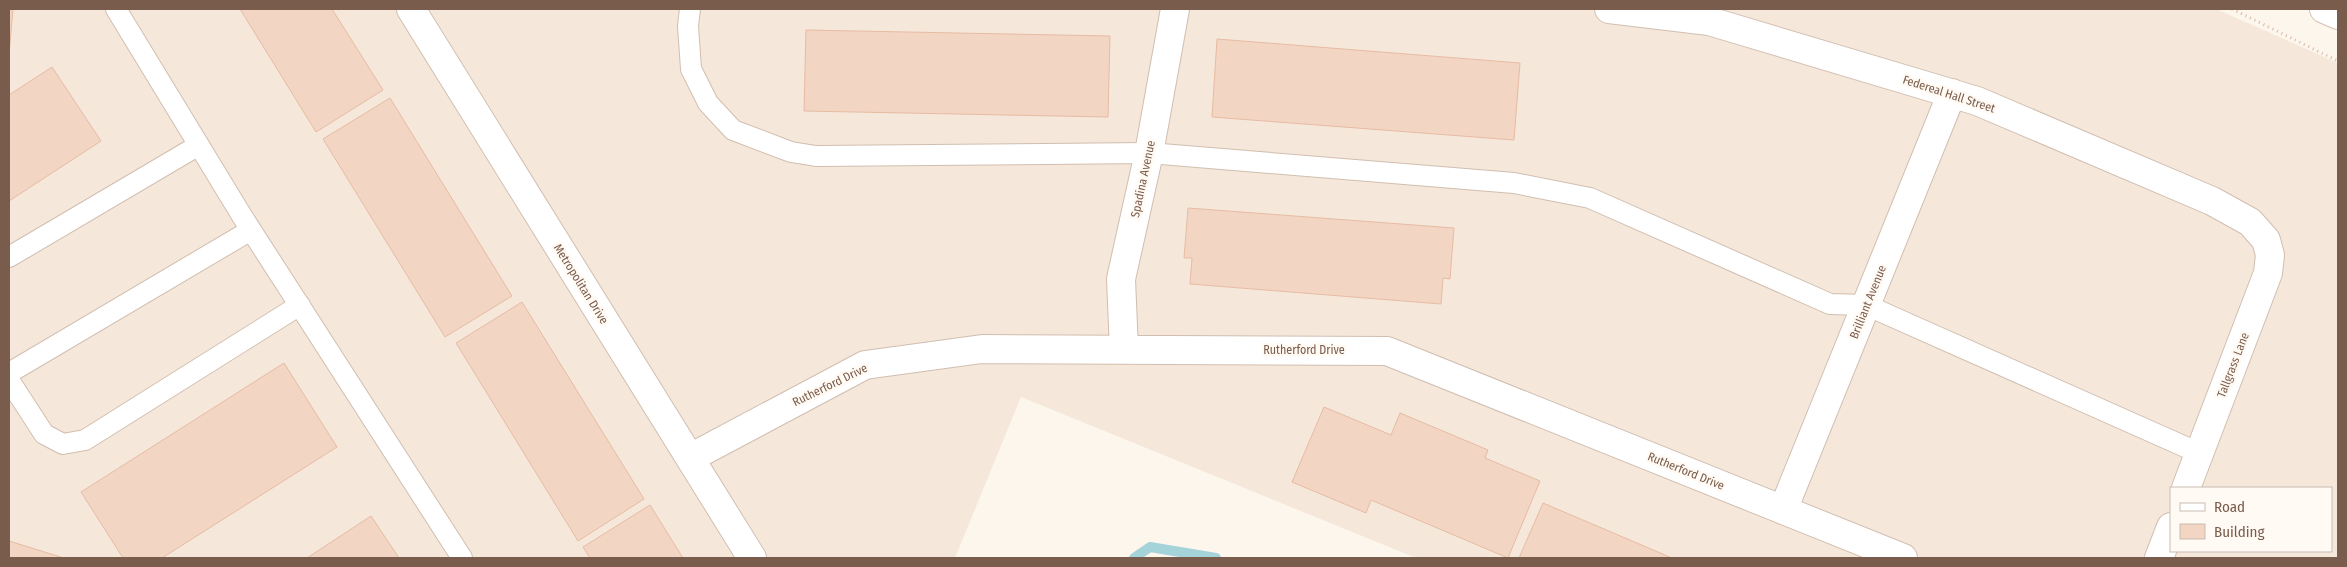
<svg xmlns="http://www.w3.org/2000/svg" width="2347" height="567" font-family="'Fira Sans Condensed',sans-serif">
  <style>
    .residential { fill: #f5e8da; fill-rule: evenodd }
    .lines { fill: none; stroke-linecap: round; stroke-linejoin: round }
    .stream { stroke: #a5d3da; stroke-width: 10 }
    .building { fill: #f3d5c3; stroke: #e6bba3 }
    .lane-casing { stroke: #d1beb0; stroke-width: 22 }
    .street-casing { stroke: #d1beb0; stroke-width: 30 }
    .secondary-casing { stroke: #d6c0b0; stroke-width: 30 }
    .path { stroke: #d9b8a5; stroke-width: 3; stroke-dasharray: 1 4; stroke-linecap: butt }
    .lane { stroke: #fff; stroke-width: 20 }
    .street { stroke: #fff; stroke-width: 28 }
    .secondary { stroke: #fff; stroke-width: 28 }
    .labels { text-anchor: middle; stroke-width: 5; stroke-linejoin: round; paint-order: stroke }
    .street-label { font-size: 12px; fill: #7a5c4d; stroke: #fffaf3 }
  </style>
  <rect width="100%" height="100%" fill="#fdf6ec"/>
  <path class="residential" d="M9,9H2216L2338,63V558H1416L1021,397L955,558H9ZM2171,488H2331V551H2171Z"/>
  <g class="lines">
    <path class="stream" d="M1134,558L1150,547L1216,558"/>
  </g>
  <path class="building" d="M9,9H13L9,55Z
    M240,9H332L383,90L316,132Z
    M806,30L1110,36L1108,117L804,111Z
    M1217,39L1520,63L1514,140L1212,117Z
    M52,67L101,141L9,201V95Z
    M390,98L512,296L445,337L323,139Z
    M1188,208L1454,228L1450,279L1443,278L1441,304L1190,284L1192,258H1184Z
    M522,302L644,499L578,541L456,343Z
    M284,363L337,447L162,558H123L81,492Z
    M1324,407L1391,435L1400,413L1488,450L1485,458L1540,481L1508,558L1371,500L1366,513L1292,482Z
    M1543,503L1672,558H1519Z
    M650,505L683,558H590L583,547Z
    M371,516L399,558H307Z
    M9,541L64,558H9Z"/>
  <g class="lines">
    <g class="lane-casing">
      <path id="lane" d="M116,9L242,216L462,558
        M690,9L688,26L691,69L708,103L733,130L791,152L816,156L1149,153L1514,183L1590,198L1830,304L1866,305L2199,453
        M9,257L199,145
        M9,373L251,230
        M9,380L44,434L63,444L85,440L300,305"/>
    </g>
    <g class="street-casing">
      <path id="street" d="M411,9L752,558
        M1609,9L1709,21L1977,101L2212,201L2250,222L2266,240L2270,255L2268,273L2186,488
        M1124,350L1121,279L1149,153L1175,9
        M690,458L865,365L982,349L1387,351L1903,558
        M1783,510L1952,93
        M2159,558L2171,527"/>
    </g>
    <g class="secondary-casing">
      <path id="secondary" d="M2324,9L2338,15"/>
    </g>
    <path class="path" d="M2232,9L2338,61"/>
    <use href="#lane" class="lane"/>
    <use href="#street" class="street"/>
    <use href="#secondary" class="secondary"/>
  </g>
  <g class="labels">
    <g class="street-label">
      <text transform="translate(1949 94) rotate(18)" y="4">Federeal Hall Street</text>
      <text transform="translate(1143 179) rotate(-78)" y="4">Spadina Avenue</text>
      <text transform="translate(581 284) rotate(58)" y="4">Metropolitan Drive</text>
      <text transform="translate(1868 302) rotate(-68)" y="4">Brilliant Avenue</text>
      <text x="1304" y="354">Rutherford Drive</text>
      <text transform="translate(2233 365) rotate(-69)" y="4">Tallgrass Lane</text>
      <text transform="translate(830 385) rotate(-26)" y="4">Rutherford Drive</text>
      <text transform="translate(1686 471) rotate(22)" y="4">Rutherford Drive</text>
    </g>
  </g>
  <rect width="2347" height="567" fill="none" stroke="#7a5c4d" stroke-width="20"/>
  <rect x="2170" y="487" width="162" height="65" fill="#fffaf3" stroke="#cabbb1"/>
  <rect x="2180" y="503" width="25" height="8" fill="#ffffff" stroke="#cabbb1"/>
  <text x="2214" y="512" font-size="15" fill="#7a5c4d">Road</text>
  <rect x="2180" y="524" width="25" height="15" fill="#f3d5c3" stroke="#cabbb1"/>
  <text x="2214" y="537" font-size="15" fill="#7a5c4d">Building</text>
</svg>
